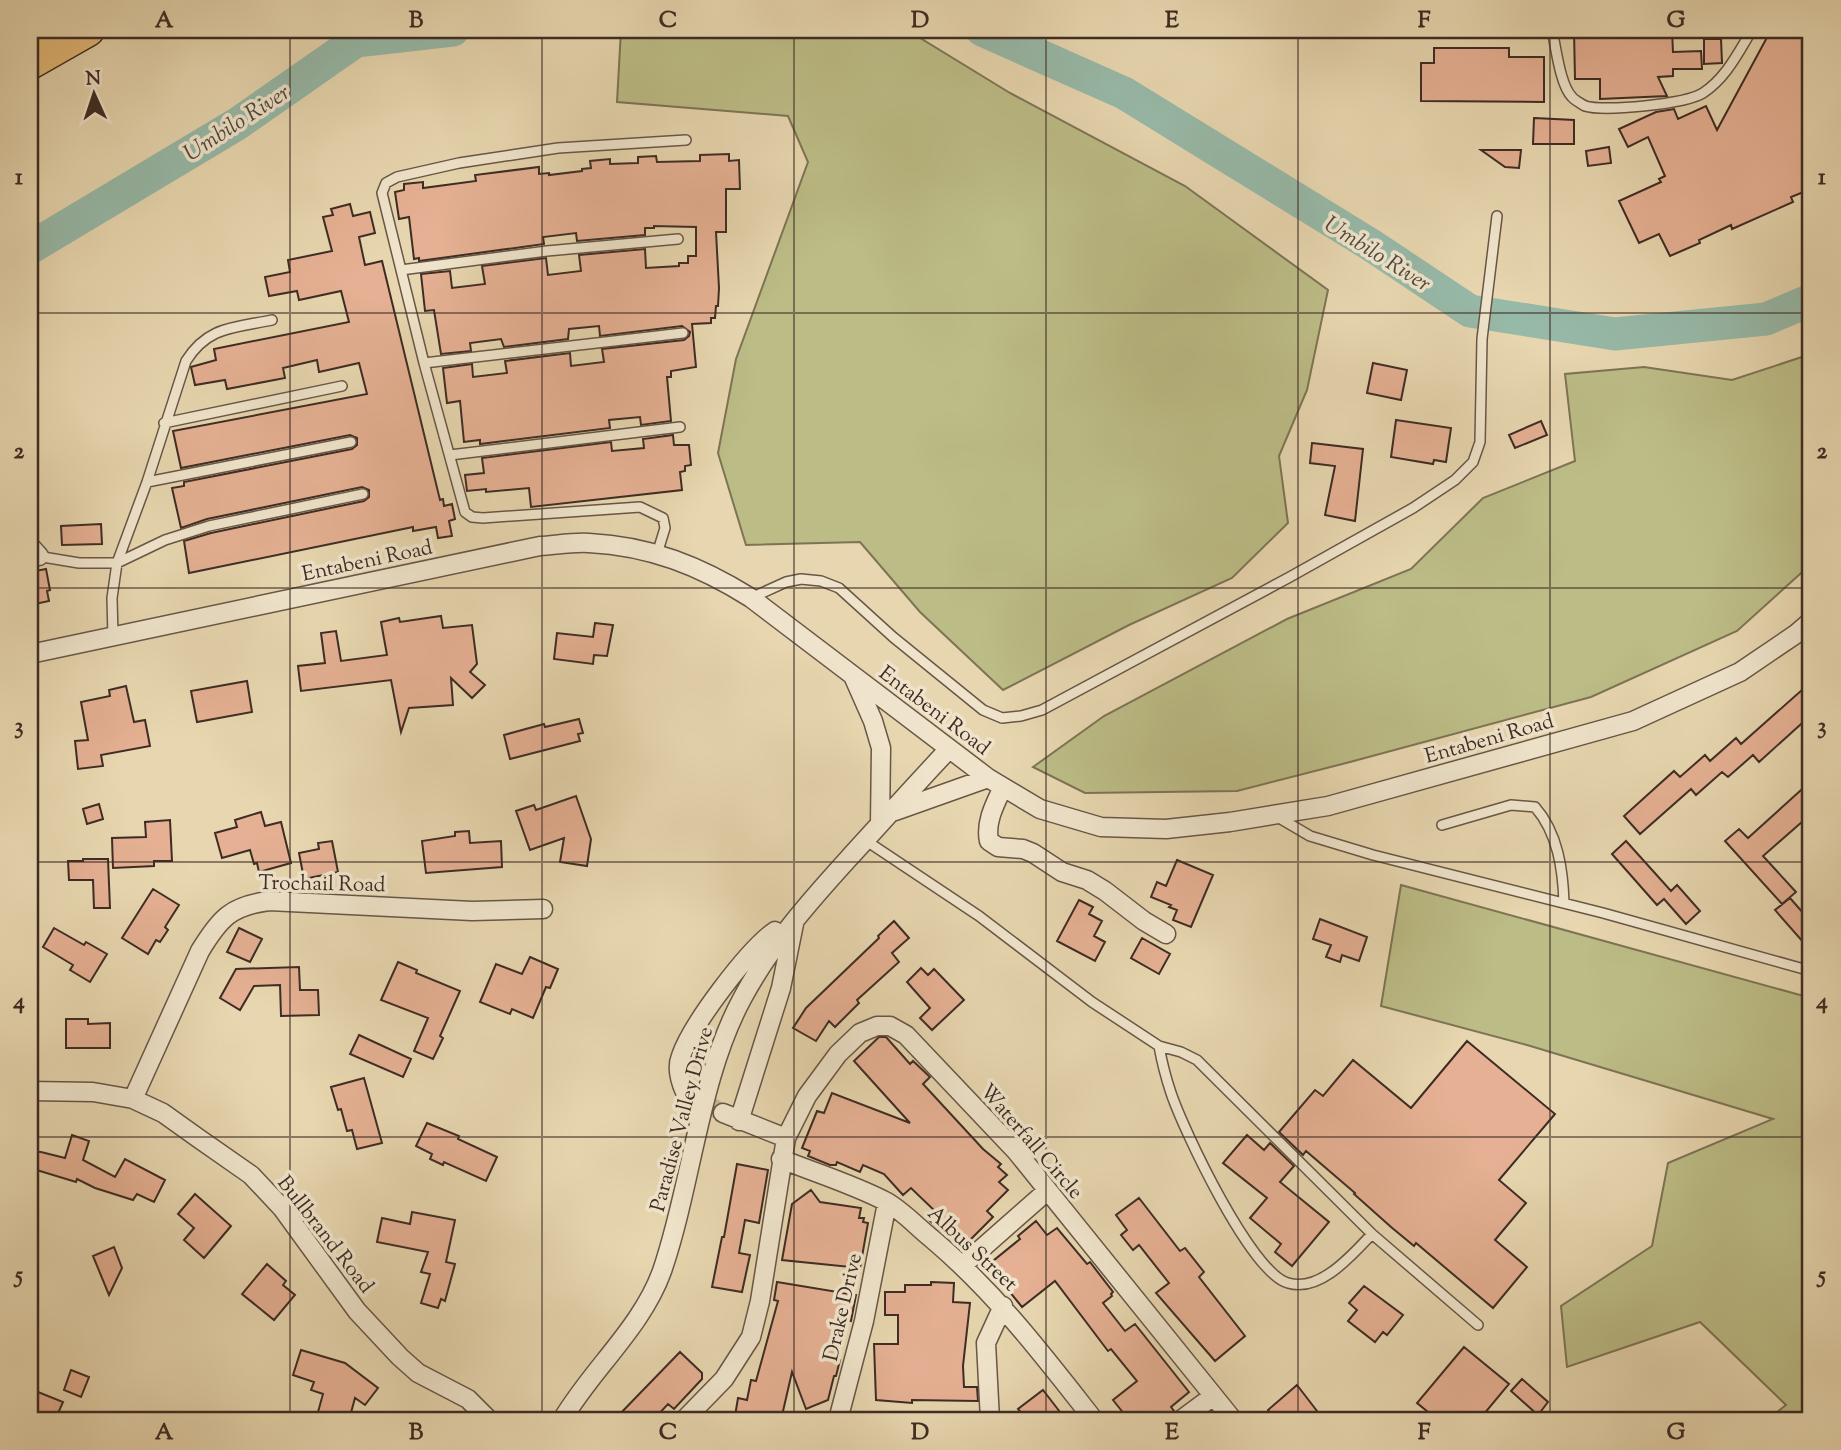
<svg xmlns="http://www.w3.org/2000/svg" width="1841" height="1450" font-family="'Sorts Mill Goudy',serif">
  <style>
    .green { fill: #bcbc86; stroke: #7d7455; stroke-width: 2 }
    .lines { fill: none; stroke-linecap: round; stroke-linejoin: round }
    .river { stroke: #97b9a8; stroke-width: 33 }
    .building { fill: #e5b093; stroke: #3e2c24; stroke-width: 2 }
    .minor-tunnel { stroke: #c5b493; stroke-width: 18; stroke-dasharray: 18 9; stroke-linecap: butt }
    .service-casing { stroke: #685647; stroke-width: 12 }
    .minor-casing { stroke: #685647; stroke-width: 21 }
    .motorway-casing { stroke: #3e2c24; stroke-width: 35 }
    .service { stroke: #efe4cb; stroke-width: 9 }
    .minor { stroke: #efe4cb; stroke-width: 18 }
    .motorway { stroke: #e4bb78; stroke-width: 32 }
    .grid { fill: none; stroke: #3e2c24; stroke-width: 2; stroke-opacity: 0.55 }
    .labels { text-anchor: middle; stroke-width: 7; stroke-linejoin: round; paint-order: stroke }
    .street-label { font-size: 21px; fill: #3e2c24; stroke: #efe4cb }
    .water-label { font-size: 23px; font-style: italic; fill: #50483e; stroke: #efe4cb }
    .neatline { fill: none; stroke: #3e2c24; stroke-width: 2.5 }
    .grid-label { font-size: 23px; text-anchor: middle; font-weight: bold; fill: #3e2c24 }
  </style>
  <rect width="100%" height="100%" fill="#e7d6af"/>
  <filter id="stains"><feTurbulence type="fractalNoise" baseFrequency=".00286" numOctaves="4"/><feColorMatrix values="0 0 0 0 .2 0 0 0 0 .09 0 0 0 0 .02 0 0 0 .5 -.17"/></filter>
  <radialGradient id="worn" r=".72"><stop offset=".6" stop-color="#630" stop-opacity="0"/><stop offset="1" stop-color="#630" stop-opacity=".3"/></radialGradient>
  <path class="green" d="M621,30H907L1010,93L1185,186L1328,290L1307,390L1279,456L1288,523L1232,578L1129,625L1003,690L920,612L860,542L746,545L718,453L736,359L808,162L788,116L617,102Z
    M1811,354V564L1737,631L1591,697L1350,762L1237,791L1085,793L1033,767L1104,716L1287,619L1411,569L1483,498L1575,461L1565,374L1644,367L1732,380Z
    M1401,885L1811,998V1420H1767L1786,1405L1700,1322L1567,1367L1561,1306L1652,1246L1668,1163L1773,1119L1527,1045L1381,1006Z"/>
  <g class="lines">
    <path class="river" d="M982,30L1124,93L1371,245L1470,311L1615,334L1766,319L1811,300
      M30,248L237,124L356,41L453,30"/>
  </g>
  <path class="building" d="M1574,30H1672L1673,52L1701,51L1702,69H1673V76L1658,77L1667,96L1600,99V79H1575Z
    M1771,30H1811V189L1791,197L1793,202L1732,229L1731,225L1699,240L1700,243L1670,256L1659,234L1639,243L1619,201L1661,182L1659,179L1665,176L1648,137L1628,147L1619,129L1656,112L1674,109L1678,119L1706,106L1717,130Z
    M1704,39H1721L1722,63L1704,64Z
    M1434,48H1509V57H1544V102L1421,101V63H1434Z
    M1534,118L1574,120V144H1533Z
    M1609,147L1611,163L1588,166L1586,151Z
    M1481,150H1521L1519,168L1505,167Z
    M729,154V161L739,160L740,189H726V232H716L719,288L718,306H716L715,318H711V323L692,324L696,367L671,371V377H667L671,421L641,425L640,417L609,420L610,428L480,444V440L464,442L460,401L447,403L443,368L472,364L473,377L507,373L505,361L570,353L571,366L604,362L602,349L684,340L689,336L690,332L682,326L600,336L599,326L569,329L568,339L504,347L501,339L470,343L471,351L441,354L434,310L425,311L421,274L450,271L452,288L485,284L482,266L546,258L548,275L581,271L579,255L645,249L646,268L679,266V263H688V256H696V227L654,226V228H645V235L577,241L576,233L543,237L544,244L419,261V258L414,259L409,217L399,219L395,192L404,190V184L423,182V188L476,181L475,175L539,167V174L549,173V175L582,171V169L591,168L590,161L610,159V164L638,163V157L656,156L657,162L700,161V155Z
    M350,204L353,216L370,212L375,233L359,237L365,265L382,261L440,500L443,499L444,506L452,504L455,519L449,521L452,536L438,538L436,527L413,531V527L189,573L184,541L211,533L364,501L369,497V490L362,487L207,519L181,528L172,488L184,486V482L352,449L357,445V438L350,435L181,468L173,431L367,394L359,363L319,372L317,360L283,368L285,378L227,389L225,380L195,385L191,367L216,360L214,349L349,322L341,291L299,300L297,291L269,296L265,277L290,272L288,260L332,251L323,217L333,215L331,209Z
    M1373,363L1407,370L1401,400L1367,393Z
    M1396,420L1451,428L1446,462L1434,460L1433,464L1391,457Z
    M1541,421L1547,435L1515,448L1509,435Z
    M673,435L674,445H689L691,465L685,466V471L680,472L682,490L531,507L529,488L486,492V489L467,491L465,475L484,473L482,458L611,442L612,451L644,448L643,439Z
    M1312,443L1363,449L1355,521L1325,515L1335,466L1310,463Z
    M101,524L102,544L62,545L61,526Z
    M46,569L50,590L47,591L49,601L30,605V572Z
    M441,616L443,628L472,625L477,664L470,672L485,685L472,698L451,678L453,705L409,708L401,732L391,680L301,691L298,666L325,663L321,633L336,631L341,661L387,655L381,622L399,618L400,622Z
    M595,623L613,625L607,656L594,655L593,664L554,659L557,633L593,637Z
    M247,681L252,712L197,722L191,691Z
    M1811,682V715L1759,762L1753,755L1728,777L1722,772L1696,795L1691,789L1640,834L1624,816L1674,771L1680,777L1705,755L1710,761L1736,738L1741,744Z
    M126,686L134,722L145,720L150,746L101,755L103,766L78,769L75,741L88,740L81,702L110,696L109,690Z
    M579,719L583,733L578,734L580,741L510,759L504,735L544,724L545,727Z
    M1811,781V814L1763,856L1796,892L1782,904L1725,841L1739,829L1748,838Z
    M576,796L591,839L587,866L560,862L564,838L530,850L516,811L534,805L536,810Z
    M99,804L103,819L87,824L83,809Z
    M261,812L265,826L281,822L291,863L259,872L257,863L254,864L250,850L222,858L215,833L237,827L235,820Z
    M170,820L172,861H154V866L113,868L112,838L146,837L145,822Z
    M469,831L470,843L501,841L502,867L426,873L422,841L455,836V832Z
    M332,841L338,872L304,879L299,853L319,849L318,843Z
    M1626,841L1671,891L1677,885L1700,911L1686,924L1664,899L1657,905L1612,854Z
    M83,859H108L110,908H94L93,880H69L68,861H83Z
    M1177,860L1213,875L1191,927L1173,920L1177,910L1169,907L1171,905L1151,897L1157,882L1166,886Z
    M153,889L179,905L165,927L168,930L160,942L156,940L148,954L122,938Z
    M1790,898L1811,922V951L1775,910Z
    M1079,900L1093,907L1089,914L1102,921L1094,936L1105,942L1095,961L1057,941Z
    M1320,919L1367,937L1359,961L1342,955L1340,962L1326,957L1331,945L1313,939Z
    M894,921L909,938L892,953L899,962L857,1000L859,1003L835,1027L829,1021L816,1041L793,1028L806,1008L879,938L878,936Z
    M54,928L84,945L86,942L107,954L90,982L70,970L73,965L43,947Z
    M239,928L262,939L250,962L227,952Z
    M1142,938L1170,954L1159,974L1131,958Z
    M530,957L558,969L550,988L546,987L533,1018L512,1009L510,1014L480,1002L496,964L522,974Z
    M398,962L417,970L416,973L460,991L440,1036L443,1038L433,1059L414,1051L428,1018L381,1000Z
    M299,967L300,990H318L319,1015L281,1016L280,985L254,986L240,1010L220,998L236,969Z
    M921,968L928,975L934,969L964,1000L932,1030L920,1018L930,1008L907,982Z
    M66,1019H88V1024L110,1023V1048H66Z
    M359,1035L411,1059L403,1077L350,1054Z
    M879,1037H886L910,1064L913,1061L930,1077L923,1084L983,1149L1001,1164L998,1167L1007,1175L999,1182L1008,1190L987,1211L993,1217L968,1242L966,1240L965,1242L949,1227L943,1233L929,1220L936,1212L911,1188L903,1195L884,1174L863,1165L860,1172L837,1162L836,1165H830L808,1156L810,1151L802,1148L817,1111L824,1113L832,1093L910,1123L854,1061Z
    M1467,1041L1555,1114L1499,1180L1526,1203L1495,1240L1527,1267L1493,1308L1416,1243L1414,1246L1391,1227L1354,1194L1355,1193L1306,1151L1303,1155L1279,1132L1315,1090L1323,1096L1353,1060L1411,1108Z
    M364,1078L382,1143L357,1149L352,1130L347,1131L341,1109L338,1110L331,1087Z
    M427,1123L459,1136L458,1139L497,1157L486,1181L444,1162L443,1165L430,1159L432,1154L416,1146Z
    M72,1135L89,1141L83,1160L115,1177L125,1159L165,1180L154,1202L137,1194L133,1200L95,1188L77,1179L76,1182L30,1168V1151L41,1152L65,1158Z
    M1247,1135L1264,1150L1270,1143L1294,1166L1280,1182L1329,1222L1292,1266L1275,1252L1281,1244L1250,1218L1267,1198L1223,1163Z
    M737,1164L768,1170L759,1223L745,1220L739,1253L750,1255L742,1292L712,1287L722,1237H724Z
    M811,1190L820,1202L861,1208L859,1218H864L863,1222L868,1223L860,1268L782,1260L792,1204Z
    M195,1194L231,1226L204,1258L184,1240L194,1228L178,1214Z
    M1139,1198L1180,1251L1185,1248L1204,1272L1199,1277L1245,1336L1215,1361L1156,1293L1169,1283L1139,1245L1133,1250L1121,1235L1127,1230L1116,1215Z
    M412,1212L455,1220L446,1262L455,1264L445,1301L441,1299L438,1308L421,1303L430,1274L421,1272L428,1252L377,1242L382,1218L410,1224Z
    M1036,1221L1047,1235L1057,1228L1087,1264L1090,1262L1113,1292L1111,1294L1112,1296L1103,1303L1125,1331L1135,1324L1189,1392L1171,1407L1174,1411L1170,1420H1129L1113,1400L1137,1381L1111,1349L1108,1351L1055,1281L1022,1307L988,1265L1020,1239L1018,1236Z
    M114,1247L122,1268L109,1295L93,1256Z
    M267,1264L286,1281L283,1285L295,1295L274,1320L242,1294Z
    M777,1282L856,1295L851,1321L847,1320L844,1326L836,1359L840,1360L836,1376H834L828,1400L806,1409L792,1372L781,1420H755L735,1416L738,1398L747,1400L751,1380L756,1381L778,1301L774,1300Z
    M931,1282L954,1283L953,1302L970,1303L963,1366L964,1387H977L978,1401L912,1400V1403L876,1400L874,1344H898V1315H885V1292H905V1285H931Z
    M1364,1286L1403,1315L1387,1335L1383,1332L1375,1342L1348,1321L1357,1310L1349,1303Z
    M1464,1347L1509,1384L1479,1420H1438L1417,1403Z
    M301,1350L345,1363L378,1388L365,1405L355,1398L349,1420L318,1412L323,1394L311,1390L314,1382L293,1375Z
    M680,1352L702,1373V1379L674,1409L668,1404L653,1420H614Z
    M71,1370L89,1377L81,1397L64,1390Z
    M1522,1379L1548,1402L1538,1415L1511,1391Z
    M1297,1385L1317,1411L1305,1420H1277L1268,1410Z
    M1043,1390L1060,1412L1050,1420H1027L1018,1409Z
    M38,1392L63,1402L55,1420H30V1412Z"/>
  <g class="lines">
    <path class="minor-tunnel" d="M685,1092L723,1113"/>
    <g class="service-casing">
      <path id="service" d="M1550,30H1552C1556,47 1560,85 1572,97C1574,100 1582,104 1585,106C1604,112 1686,104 1703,93C1726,78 1738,53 1752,30
        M401,270L547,251L678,239
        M424,363L683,333
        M164,423L342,386
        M450,455L680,427
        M147,482L351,442
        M657,554L665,528L663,518L640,507L483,518L472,517L465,512L424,363L382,193L386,183L397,177L459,163L558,148L686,140
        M37,556L79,563H117L165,540L209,526L363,494
        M751,598L786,582L801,579L821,581L839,588L893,637L983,710L1002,718L1021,716L1042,710L1288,578L1413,508L1455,480L1473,462L1480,442L1482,339L1497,216
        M113,637L112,598L117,563L147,482L186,361C208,326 234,328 272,320
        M1276,816L1310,836L1373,855L1603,913L1811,971
        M1442,825L1511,805L1535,807C1558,833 1563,870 1564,903
        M865,840L979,916L1092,1002L1159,1046C1162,1063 1166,1078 1171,1093C1184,1131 1251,1273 1288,1283C1320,1293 1353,1254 1372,1234
        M1159,1046L1181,1052L1197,1060L1372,1234L1478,1325"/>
    </g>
    <g class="minor-casing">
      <path id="minor" d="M30,546L39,556
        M30,654L540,546C556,545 573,542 589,543C650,546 700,566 751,598L988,778L1040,809L1101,827L1166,829L1230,822L1328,806L1633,721L1740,672L1796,634L1811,621
        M854,678L873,721L881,748L880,823
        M1003,787C995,804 985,822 989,841L998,847L1023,849L1033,853L1062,872L1087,880L1105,891L1144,921L1166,934
        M895,811L988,778
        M30,1091L93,1092L133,1099L163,1113L198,1138L251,1175L282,1208L357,1311L400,1357L418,1373L468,1399L489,1420
        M685,1092C680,1081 676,1068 681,1056C692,1024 748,950 775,931
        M133,1099L200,951C220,918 231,906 269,901L472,911L543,909
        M723,1113L786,1138
        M739,1121L781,988L794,924
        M781,1159C816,1173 852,1184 885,1201C902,1210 916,1226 931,1238C995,1292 1043,1355 1094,1420
        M963,1265L1047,1191
        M562,1420C592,1369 642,1327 662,1271C692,1184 699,1077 743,997C771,945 809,902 849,858C882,822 915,785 949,749
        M684,1420L724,1379L751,1337L760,1301L786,1138L807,1096L838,1054L860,1033L877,1026H890L906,1035L1016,1151L1233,1420
        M838,1420L864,1321L887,1203
        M990,1420L986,1343L1003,1306
        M1181,1420L1212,1397"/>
    </g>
    <g class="motorway-casing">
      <path id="motorway" d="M30,63L88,30"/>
    </g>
    <use href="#service" class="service"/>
    <use href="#minor" class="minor"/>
    <use href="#motorway" class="motorway"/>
  </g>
  <path class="grid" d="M290,30V1420M542,30V1420M794,30V1420M1046,30V1420M1298,30V1420M1550,30V1420M30,313H1811M30,588H1811M30,862H1811M30,1137H1811"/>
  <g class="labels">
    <g class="street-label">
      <text transform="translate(367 560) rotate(-12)" y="7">Entabeni Road</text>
      <text transform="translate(935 710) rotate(37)" y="7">Entabeni Road</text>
      <text transform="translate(1489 738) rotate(-16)" y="7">Entabeni Road</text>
      <text transform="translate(322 883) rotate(1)" y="7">Trochail Road</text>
      <text transform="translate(681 1119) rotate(-75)" y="7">Paradise Valley Drive</text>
      <text transform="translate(1032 1141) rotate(49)" y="7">Waterfall Circle</text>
      <text transform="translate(326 1234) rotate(52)" y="7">Bullbrand Road</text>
      <text transform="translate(973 1248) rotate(43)" y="7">Albus Street</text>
      <text transform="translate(842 1307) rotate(-77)" y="7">Drake Drive</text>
    </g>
    <g class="water-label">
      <text transform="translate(236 122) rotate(-33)" y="8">Umbilo River</text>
      <text transform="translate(1378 253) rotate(32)" y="8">Umbilo River</text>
    </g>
  </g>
  <rect width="1841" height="1450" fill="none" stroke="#e7d6af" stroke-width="77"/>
  <g transform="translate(94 94) rotate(357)" stroke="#efe4cb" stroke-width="5" paint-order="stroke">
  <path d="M0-5L12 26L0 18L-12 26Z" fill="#3e2c24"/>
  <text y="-10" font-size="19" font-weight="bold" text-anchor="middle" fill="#3e2c24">N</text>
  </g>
  <rect x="38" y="38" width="1764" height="1374" class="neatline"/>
  <g class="grid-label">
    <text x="164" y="27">A</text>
    <text x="416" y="27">B</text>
    <text x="668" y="27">C</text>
    <text x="920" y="27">D</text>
    <text x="1172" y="27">E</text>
    <text x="1424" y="27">F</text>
    <text x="1676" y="27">G</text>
    <text x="19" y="184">1</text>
    <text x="1822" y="184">1</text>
    <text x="19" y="458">2</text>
    <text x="1822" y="458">2</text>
    <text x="19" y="733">3</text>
    <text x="1822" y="733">3</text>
    <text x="19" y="1008">4</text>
    <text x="1822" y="1008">4</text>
    <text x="19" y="1282">5</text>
    <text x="1822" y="1282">5</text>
    <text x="164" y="1439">A</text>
    <text x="416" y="1439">B</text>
    <text x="668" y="1439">C</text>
    <text x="920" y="1439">D</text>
    <text x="1172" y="1439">E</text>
    <text x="1424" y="1439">F</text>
    <text x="1676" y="1439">G</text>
  </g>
  <rect width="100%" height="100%" filter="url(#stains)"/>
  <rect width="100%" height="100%" fill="url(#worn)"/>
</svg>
